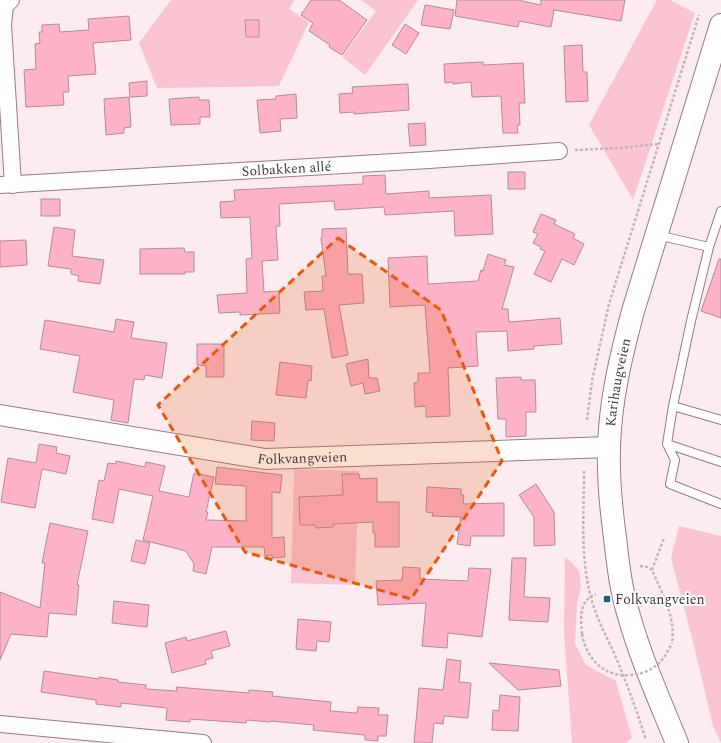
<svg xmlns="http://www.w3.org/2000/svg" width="721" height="743" font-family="Spectral,serif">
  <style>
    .green { fill: #fbc4d3 }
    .building { fill: #feb2c8; stroke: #b08c96 }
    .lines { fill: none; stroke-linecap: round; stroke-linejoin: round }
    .service-casing { stroke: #9b7882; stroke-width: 10 }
    .minor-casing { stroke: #9b7882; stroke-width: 18 }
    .tertiary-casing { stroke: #9b7882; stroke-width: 22 }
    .secondary-casing { stroke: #9b7882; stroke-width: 24 }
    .path { stroke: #c4b4b8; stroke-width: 2.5; stroke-dasharray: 3 2; stroke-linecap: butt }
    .service { stroke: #fff; stroke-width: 8 }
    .minor { stroke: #fff; stroke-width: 16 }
    .tertiary { stroke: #fff; stroke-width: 20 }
    .secondary { stroke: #fff; stroke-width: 22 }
    .path-bridge { stroke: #c4b4b8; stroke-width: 2.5; stroke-dasharray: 3 2; stroke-linecap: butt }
    .marked { fill: #e8590c; fill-opacity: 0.2; stroke: #e8590c; stroke-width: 3; stroke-dasharray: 8 5; stroke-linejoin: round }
    .poi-dot { fill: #18636f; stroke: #fefefe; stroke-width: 1.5 }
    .labels { text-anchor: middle; stroke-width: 4; stroke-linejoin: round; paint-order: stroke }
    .street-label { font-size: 14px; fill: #48383c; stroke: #fefefe }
    .poi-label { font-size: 14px; fill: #48383c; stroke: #fefefe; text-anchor: start }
  </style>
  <rect width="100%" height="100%" fill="#fcecf0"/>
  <path class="green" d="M171,0H294L289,9L309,22L279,86L157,88L139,43Z
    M361,0H418L365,75L342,57L376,11Z
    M657,0H670L695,13L633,200L589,125Z
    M294,469L359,471L355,585L291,583Z
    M679,526L721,536V743L713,726L693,642L671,558Z
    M565,557L573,564L579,571L581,587L577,603L575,644L586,665L616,681L632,738L626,743H572L564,633Z"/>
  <path class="building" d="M311,0H339L367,20L342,55L329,47L330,45L309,31L313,23L301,15Z
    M457,0H522V1L541,5V0H625L621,21L554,10L551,27L519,21L518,27L455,16Z
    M425,5L454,10L450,29L421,25Z
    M129,16L131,40L93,43L96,74L68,76L69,92H63L64,105L26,107L24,70L36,69L35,44L40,43L39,32H42V25L59,24L60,32L89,30L88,19Z
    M245,20H259V37H246Z
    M405,24L419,33L406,54L392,45Z
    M582,45L583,72H587L588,101L566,102L564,46Z
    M483,62V65L523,63L525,103H519L520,125H517L518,133H503L501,96L472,97L471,82L453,84V82L445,83L444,64Z
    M147,81V96L130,97L129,83Z
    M408,84L409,110L354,114V112L340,113L339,94L353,93L352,87Z
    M296,94L297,118L280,119L281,131L260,133L257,100L276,99V96Z
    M129,97L131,127L124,128V133L106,135L104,99Z
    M199,97V100H209L210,117H200V124L171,125L169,99Z
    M425,123L426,145L410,146L408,124Z
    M508,172H525V189H508Z
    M385,175L386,194L429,191V198L491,195L493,234L455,236L454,211L385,215L384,207L335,210L334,201L279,204L280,226H276L278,260L262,261L264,292L279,291L280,313L240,315V312L219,313L217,295L247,293L246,259L252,258L250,217L221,218L220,202L235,201L234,190L363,184V176Z
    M41,199H60V216H41Z
    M541,214L556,220L554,224L575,234L573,238L584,244L574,265L562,259L551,282L534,274L545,251L540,249L541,247L533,243L538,234L533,232Z
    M54,227L75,230L72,256L104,260L100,284L78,281L79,276L71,274V269L48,266Z
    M346,228L348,274H362L364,303L339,305L348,355L332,358L324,309L306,310L304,292L323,291L322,276H326L321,238H322V229Z
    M26,240L27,265L0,267V241Z
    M184,248L185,252H194V272H185V274H140V249Z
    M488,254L506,260L504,265L514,267L502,309H508L509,322L560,318L562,344L534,346V349L508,351L507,331L476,332L478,366L448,368L450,416L426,417V406L415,407L414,383L418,382V373H430L425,305L390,307L388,258L427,256L428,284L478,281L481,270L483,271Z
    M719,259H721V318L701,311Z
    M116,319L134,322L131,338L167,343L162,378L145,375L144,380L134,379L128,423L111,420L114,400L73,392L80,356L40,349L45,320L114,332Z
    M197,344H224V377H206V366L197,365Z
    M368,359L369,378H377L380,391L365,394L363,383L351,386L346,364Z
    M280,362L312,366L311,381L308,380L306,398L276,395Z
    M521,377V380H535L536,412H526V436L506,437V419H498L496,378Z
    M252,421L275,423L274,441L251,440Z
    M39,444L57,447L56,453L70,456L66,474L42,469L35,508L1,502L8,458L36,463Z
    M116,461L145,467L146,462L165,466L159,491L189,497L194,473L214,477L206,512H208L206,520L246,521V486L215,484L217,467L282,475L280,493L272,492V538L284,537L285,557L272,558V555L265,556L264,547H212L206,574L193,571L194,564L186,551L143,540L153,496L119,489L113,523L92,519L99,480L104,481L108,463L116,464Z
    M342,474H359L360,479L377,478V502H399V547H375V533H373V522L333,524V527L316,528L315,525H300L299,497L343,495Z
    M536,484L554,512L555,545L534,546V517L519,495Z
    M427,487L461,489V495H464L463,504L504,503V536H471L470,546L457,544L461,517L432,516L433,513L426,512Z
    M50,523L88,531L77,585H79L76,615L49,613L47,637L11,634L0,660V592L40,608L45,563H42Z
    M136,540L150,543L145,564L131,561Z
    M512,558H526L524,597L550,598L548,622L509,620Z
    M403,567L420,568V579L467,581L468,580L469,568L491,569L482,637L448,633L447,648L422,646L426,603L378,605L376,581L402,580Z
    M114,601L149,605L147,627L112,623Z
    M298,619L331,622L329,642L317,641L316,651L296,649Z
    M226,631L230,646L211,651L213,658L205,660L206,664L172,673L165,643L186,637L187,641Z
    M447,659L461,661L459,682L471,683L468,718L444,716L443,724L434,723L432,743H414L419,688L443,690Z
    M489,663L559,670L561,686L518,690Z
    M44,671L99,679V677L118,680V682L146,685V689L177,691L176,687L249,693V690L273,692L272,696L331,702L330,711L357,713L358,707L379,708L378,715H388L386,736H378V741L365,740V735L313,730L314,725L271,721L270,722L247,720L246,723L190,719V722L166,720L167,708L121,703V707L96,704V700L41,692Z
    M500,695L520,697L518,731L492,730L493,710L499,711Z"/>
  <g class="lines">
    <g class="service-casing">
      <path id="service" d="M721,211L709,247L691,321L673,406L667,444L675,460L670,484L721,504
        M657,235L709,247
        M673,406L721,420
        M667,444L721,462"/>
    </g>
    <g class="minor-casing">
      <g id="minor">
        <path d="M11,0L5,6L3,25L13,185"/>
        <path id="s1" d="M0,185L429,160L559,151"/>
        <path d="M0,724L203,743"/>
      </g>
    </g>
    <g class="tertiary-casing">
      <g id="tertiary">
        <path id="s2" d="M0,415L265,459L609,447"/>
      </g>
    </g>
    <g class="secondary-casing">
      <g id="secondary">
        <path id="s3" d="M677,743C660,701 641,659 629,616C621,591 618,564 615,538C611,508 608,478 609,448C610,401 621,356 633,311L721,25"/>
      </g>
    </g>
    <path class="path" d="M575,150L619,148L658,144
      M587,420L592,381L609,304L699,15
      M584,471C584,513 580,558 591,598C597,620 608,639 617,660C628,686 637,712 646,740
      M640,566L647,567L652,570C662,593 676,617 672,643
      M652,570L664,538
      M582,634C581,619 578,601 596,594"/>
    <use href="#service" class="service"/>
    <use href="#minor" class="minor"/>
    <use href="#tertiary" class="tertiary"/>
    <use href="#secondary" class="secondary"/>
    <path class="path-bridge" d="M582,634C586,658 604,678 631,675C638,674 645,673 651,669C662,663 667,653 672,643"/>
  </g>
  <path class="marked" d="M338,238L441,310L502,461L411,599L245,552L158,405Z"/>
  <rect class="poi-dot" x="603" y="595" width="8" height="8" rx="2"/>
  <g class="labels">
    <g class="street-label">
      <text dy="5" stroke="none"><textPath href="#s1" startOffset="287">Solbakken allé</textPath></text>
      <text dy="5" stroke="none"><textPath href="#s3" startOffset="372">Karihaugveien</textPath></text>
      <text dy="5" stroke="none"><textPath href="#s2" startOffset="306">Folkvangveien</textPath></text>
    </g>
    <g class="poi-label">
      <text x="615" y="604">Folkvangveien</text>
    </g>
  </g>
</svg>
